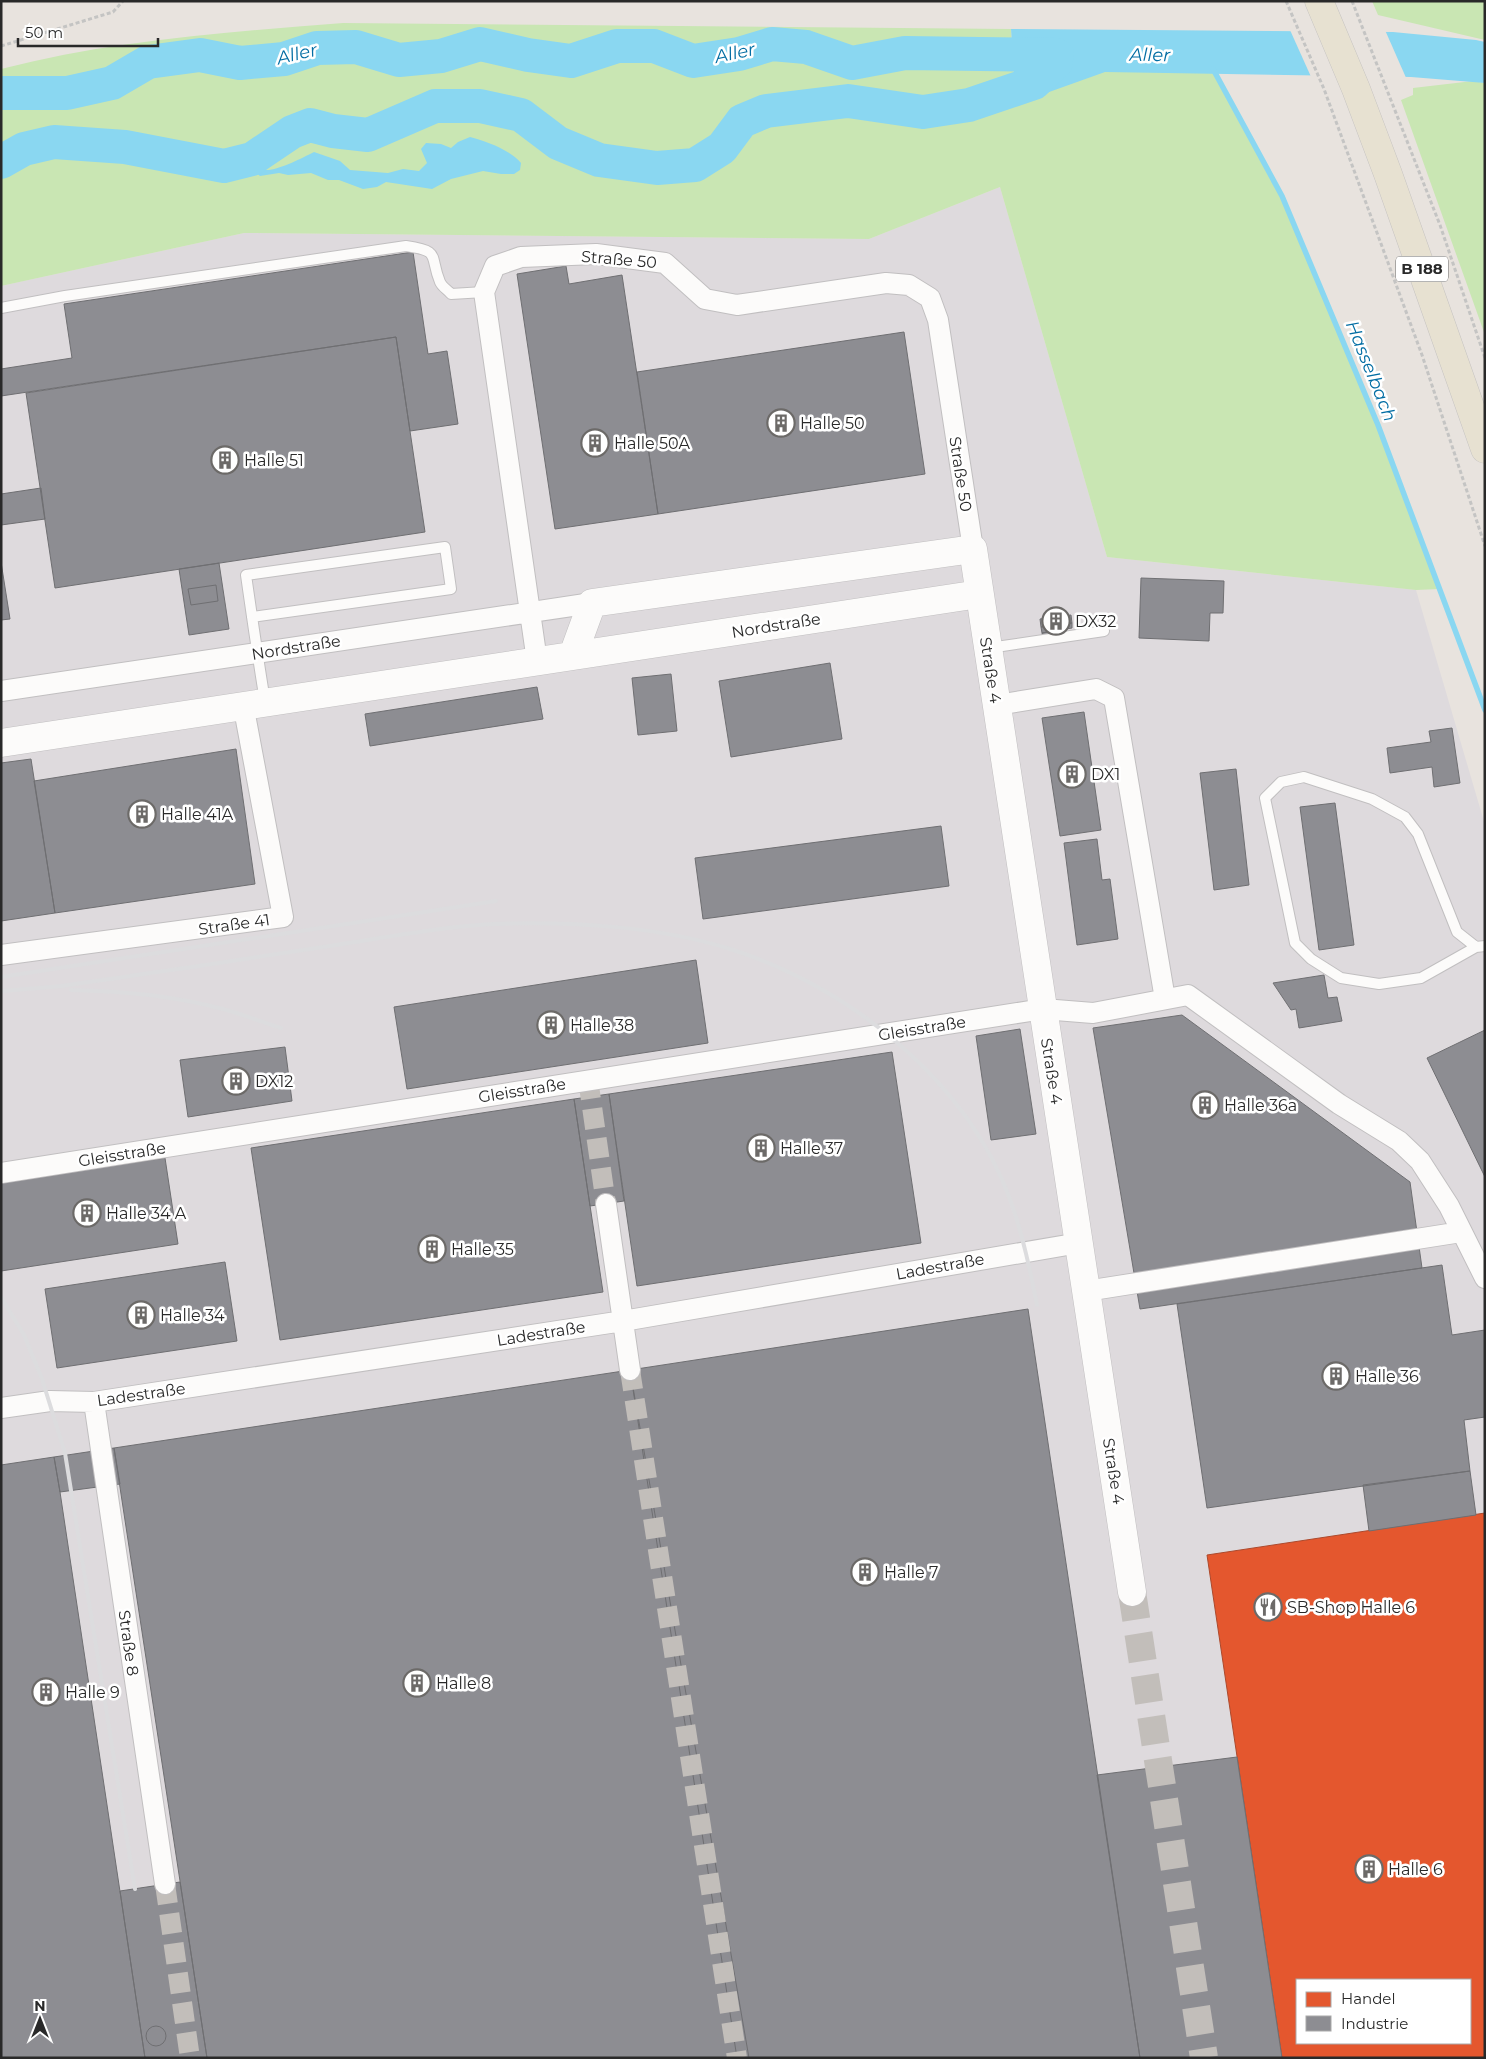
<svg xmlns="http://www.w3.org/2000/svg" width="1486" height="2059" font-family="Montserrat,sans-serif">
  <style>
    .industrial { fill: #dedadd; fill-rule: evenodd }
    .green { fill: #c9e6b3 }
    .water { fill: #8ad7f1 }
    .pier { fill: #e8e3de }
    .shops { fill: #e4572e; stroke: #ac492c; fill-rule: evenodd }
    .industry { fill: #8d8d92; stroke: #6f6f72 }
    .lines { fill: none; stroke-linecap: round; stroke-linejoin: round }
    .stream { stroke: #8ad7f1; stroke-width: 5.5 }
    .river { stroke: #8ad7f1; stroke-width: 34 }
    .street-tunnel { stroke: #c2beba; stroke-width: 20; stroke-dasharray: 20 10; stroke-linecap: butt }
    .secondary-tunnel { stroke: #c2beba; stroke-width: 28; stroke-dasharray: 28 14; stroke-linecap: butt }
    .lane-casing { stroke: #c1bfc0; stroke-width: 12 }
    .street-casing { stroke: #c1bfc0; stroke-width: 22 }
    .secondary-casing { stroke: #c1bfc0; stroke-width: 29 }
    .primary-casing { stroke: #c4c2c0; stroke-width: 29 }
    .path { stroke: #c4c4c3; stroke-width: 3; stroke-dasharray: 4 2.5; stroke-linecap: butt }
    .lane { stroke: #fcfbfa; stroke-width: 10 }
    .street { stroke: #fcfbfa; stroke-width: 20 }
    .secondary { stroke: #fcfbfa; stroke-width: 28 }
    .primary { stroke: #e7e1d1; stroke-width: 28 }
    .rail { stroke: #dcdcde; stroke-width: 4 }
    .labels { text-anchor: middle; stroke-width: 5; stroke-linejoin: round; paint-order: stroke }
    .shield { fill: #fff; stroke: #696969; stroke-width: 1 }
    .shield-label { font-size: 15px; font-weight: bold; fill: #292929 }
    .street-label { font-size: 16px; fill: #292929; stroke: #fff }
    .poi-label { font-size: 16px; fill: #292929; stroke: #fff; text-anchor: start }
    .water-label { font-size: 18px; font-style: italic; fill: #026da3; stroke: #fff }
  </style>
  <rect width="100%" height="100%" fill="#e8e3de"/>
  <path class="industrial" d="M1000,187L1107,557L1416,590L1485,825V2058H1V286L244,233L869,239ZM1297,1980H1470V2043H1297Z"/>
  <path class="green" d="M1372,1H1485V40L1378,15Z
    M343,23L1011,29L1014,75L1034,83L1205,54L1283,196L1378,425L1439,589L1416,590L1107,557L1000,187L869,239L244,233L1,286V69C113,40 228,32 343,23Z
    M1473,81L1485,83V335L1401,100L1413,95V88Z"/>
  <path class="water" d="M1011,29L1393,32L1476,40L1485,42V83L1411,77L1105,72L1024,101L1014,75Z
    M470,137C486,141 510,150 521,163L520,170L514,174H501L483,171L451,179L432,189L386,182L377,187L363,189L339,180H328L311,173L288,175L279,173L260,176L253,170L252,159C256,164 261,170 268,170C281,169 302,158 314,152L340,161L350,170L388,173L403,169L419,171L427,163L421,149L426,143L441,144L451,148L458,142Z"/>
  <path class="pier" d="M1290,30H1385L1407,80L1312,79Z"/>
  <path class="shops" d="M1485,1513V2058H1282L1207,1555ZM1297,1980H1470V2043H1297Z"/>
  <path class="industry" d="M413,252L428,354L447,351L458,424L410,431L396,337L1,396V369L72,358L64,304Z
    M566,266L569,284L622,275L658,514L555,529L517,274Z
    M904,332L925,474L658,514L637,372Z
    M396,337L425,532L55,588L26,393Z
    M41,488L45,519L1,525V494Z
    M1,562L10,619L1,620Z
    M219,563L229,629L189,635L179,569Z
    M1141,578L1224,581L1223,613H1210L1209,641L1139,638Z
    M216,585L218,601L191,605L188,589Z
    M1071,615L1072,623L1041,627L1040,619Z
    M1072,623V628L1042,633L1041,627Z
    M1058,630V636L1043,638L1042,633Z
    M830,663L842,739L731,757L719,681Z
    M671,674L677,731L638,735L632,678Z
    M537,687L543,719L370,746L365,714Z
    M1084,712L1101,830L1060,836L1042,718Z
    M1452,728L1460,783L1434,787L1432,767L1390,773L1387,748L1431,742L1429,731Z
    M236,749L255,884L55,913L34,781Z
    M31,759L55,913L1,921V763Z
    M1236,769L1249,885L1214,890L1200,773Z
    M1335,803L1354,945L1319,950L1300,807Z
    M941,826L949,886L703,919L695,858Z
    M1097,839L1102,880L1110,879L1118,939L1077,945L1064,843Z
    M696,960L708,1043L407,1089L394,1007Z
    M1324,975L1328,998L1337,997L1342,1021L1299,1028L1296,1009L1291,1010L1273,983Z
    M1182,1015L1410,1182L1422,1268L1140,1309L1093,1028Z
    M1020,1029L1036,1134L991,1140L976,1036Z
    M1485,1030V1177L1427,1058Z
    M285,1047L292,1101L188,1117L180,1060Z
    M892,1052L921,1243L637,1286L609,1094Z
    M609,1094L624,1201L590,1206L574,1099Z
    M574,1099L603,1292L280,1340L251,1148Z
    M165,1158L178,1244L1,1271V1182Z
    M225,1262L237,1341L57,1368L45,1289Z
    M1442,1265L1452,1335L1485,1330V1417L1464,1420L1470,1471L1207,1508L1177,1304Z
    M1028,1309L1140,2058H737L630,1370Z
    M630,1370L749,2058H207L114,1448Z
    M114,1448L120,1484L60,1492L54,1457Z
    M54,1457L60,1492L145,2058H1V1465Z
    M1470,1471L1476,1515L1369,1531L1363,1485Z
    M1237,1757L1282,2058H1140L1097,1775Z
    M180,1882L207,2058H145L120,1891Z
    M146 2036a10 10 0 1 1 20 0a10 10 0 1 1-20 0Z"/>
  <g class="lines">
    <path class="stream" d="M1213,69L1282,196L1378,425L1485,710"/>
    <path class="river" d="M1,93H67L112,83L148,62L200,55L240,63L284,59L317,48L356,47L399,60L441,56L480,44L528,55L571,61L617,46H654L693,61L739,54L772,44L806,47L852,63L905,53L1057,55
      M1,162L24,149L54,142L125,147L224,166L252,159L292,132L310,125L333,131L368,135L435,106H480L521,115L558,143L599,160L657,168L695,165L722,148L742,121L766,111L848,101L923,112L969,105L1034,83L1056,62"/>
    <path class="street-tunnel" d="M588,1079L606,1204
      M630,1370L737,2058
      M165,1884L190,2058"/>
    <path class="secondary-tunnel" d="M1132,1592L1204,2058"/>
    <g class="lane-casing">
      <path id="lane" d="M1,308L65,296L406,246C442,251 429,256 440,282C442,287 448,290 451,294L484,292
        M252,617L451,589L445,547L246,575C252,617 258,659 265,701
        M989,648L1104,631
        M1476,947L1457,932L1418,834L1405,817L1372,799L1304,777L1281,782L1265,798L1295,943L1311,959L1341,978L1379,984L1421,978L1476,947L1485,946"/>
    </g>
    <g class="street-casing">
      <path id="street" d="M537,661L484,292L495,266L521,257L596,254L665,263L705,299L737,305L886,283L909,285L930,298L938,320L973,549
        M1,691L592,603
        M997,705L1096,689L1114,698L1165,999
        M1,955L283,917L243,704
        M1,1173L1043,1009L1093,1013L1188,995L1339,1104L1399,1141L1420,1161L1449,1206L1485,1278
        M606,1204L630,1370
        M1086,1291L1461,1232
        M94,1402L165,1884
        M1,1408L50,1401L94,1402L623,1321L1079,1243"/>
    </g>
    <g class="secondary-casing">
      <path id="secondary" d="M573,655L592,603L973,549L1132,1592
        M1,743L979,594"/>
    </g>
    <g class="primary-casing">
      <path id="primary" d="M1319,1L1356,89L1388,174L1485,449"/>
    </g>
    <path class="path" d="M1286,1L1324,89L1422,355L1485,546
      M1352,1L1440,225L1485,358
      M1,46L113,12L123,1"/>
    <use href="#lane" class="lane"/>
    <use href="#street" class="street"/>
    <use href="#secondary" class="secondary"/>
    <use href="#primary" class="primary"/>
    <path class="rail" d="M1,977L496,901
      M71,990C120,991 168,995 215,1007C237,1012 259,1021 281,1028
      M3,991L62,986C153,973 245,959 336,945C388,937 441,927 493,924C568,921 655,926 727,948C848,985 968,1081 1011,1202C1023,1236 1030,1270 1037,1305
      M1,1297L24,1335L42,1379L65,1453L135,1889"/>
  </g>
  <defs>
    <g id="building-ring" transform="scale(1.4375)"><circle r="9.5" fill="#fff" stroke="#6c6a68" stroke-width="1.5"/><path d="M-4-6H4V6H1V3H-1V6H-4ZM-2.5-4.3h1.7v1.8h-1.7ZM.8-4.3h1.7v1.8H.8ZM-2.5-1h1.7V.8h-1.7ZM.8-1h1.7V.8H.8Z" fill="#6c6a68"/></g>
    <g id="restaurant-ring" transform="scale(1.4375)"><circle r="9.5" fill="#fff" stroke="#6c6a68" stroke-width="1.5"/><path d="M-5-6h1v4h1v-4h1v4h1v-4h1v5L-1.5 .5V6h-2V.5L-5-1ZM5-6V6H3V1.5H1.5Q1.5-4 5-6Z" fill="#6c6a68"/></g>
  </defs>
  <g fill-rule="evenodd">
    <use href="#building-ring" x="781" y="423"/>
    <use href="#building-ring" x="595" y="443"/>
    <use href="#building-ring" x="225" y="460"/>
    <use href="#building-ring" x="1056" y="621"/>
    <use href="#building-ring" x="1072" y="774"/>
    <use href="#building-ring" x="142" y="814"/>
    <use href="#building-ring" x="551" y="1025"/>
    <use href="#building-ring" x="236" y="1081"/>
    <use href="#building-ring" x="1205" y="1105"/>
    <use href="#building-ring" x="761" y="1148"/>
    <use href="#building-ring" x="87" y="1213"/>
    <use href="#building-ring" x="432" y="1249"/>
    <use href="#building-ring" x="141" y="1315"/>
    <use href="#building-ring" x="1336" y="1376"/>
    <use href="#building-ring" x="865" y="1572"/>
    <use href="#restaurant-ring" x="1268" y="1607"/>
    <use href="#building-ring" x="417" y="1683"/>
    <use href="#building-ring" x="46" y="1692"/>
    <use href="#building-ring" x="1369" y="1869"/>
  </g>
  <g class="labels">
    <rect class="shield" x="1396" y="256.5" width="52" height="25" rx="4"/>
    <g class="shield-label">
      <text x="1422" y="274">B 188</text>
    </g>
    <g class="street-label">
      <text transform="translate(619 259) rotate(5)" y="6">Straße 50</text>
      <text transform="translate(961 474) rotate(81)" y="6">Straße 50</text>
      <text transform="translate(776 625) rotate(-9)" y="6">Nordstraße</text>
      <text transform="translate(296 647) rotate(-9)" y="6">Nordstraße</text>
      <text transform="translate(991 670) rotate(81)" y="6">Straße 4</text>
      <text transform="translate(234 924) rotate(-8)" y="6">Straße 41</text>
      <text transform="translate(922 1028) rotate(-9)" y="6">Gleisstraße</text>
      <text transform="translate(1052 1071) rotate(81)" y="6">Straße 4</text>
      <text transform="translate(522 1090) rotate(-9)" y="6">Gleisstraße</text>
      <text transform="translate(122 1154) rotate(-9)" y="6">Gleisstraße</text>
      <text transform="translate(940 1266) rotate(-10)" y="6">Ladestraße</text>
      <text transform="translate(541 1333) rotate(-9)" y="6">Ladestraße</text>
      <text transform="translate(141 1394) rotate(-8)" y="6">Ladestraße</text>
      <text transform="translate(1114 1471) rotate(81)" y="6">Straße 4</text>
      <text transform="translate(129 1643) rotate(82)" y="6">Straße 8</text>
    </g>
    <g class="poi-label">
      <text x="800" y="429">Halle 50</text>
      <text x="614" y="449">Halle 50A</text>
      <text x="244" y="466">Halle 51</text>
      <text x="1075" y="627">DX32</text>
      <text x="1091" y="780">DX1</text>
      <text x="161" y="820">Halle 41A</text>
      <text x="570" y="1031">Halle 38</text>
      <text x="255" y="1087">DX12</text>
      <text x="1224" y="1111">Halle 36a</text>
      <text x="780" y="1154">Halle 37</text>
      <text x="106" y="1219">Halle 34 A</text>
      <text x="451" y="1255">Halle 35</text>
      <text x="160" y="1321">Halle 34</text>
      <text x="1355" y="1382">Halle 36</text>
      <text x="884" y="1578">Halle 7</text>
      <text x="1287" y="1613">SB-Shop Halle 6</text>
      <text x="436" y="1689">Halle 8</text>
      <text x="65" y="1698">Halle 9</text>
      <text x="1388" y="1875">Halle 6</text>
    </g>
    <g class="water-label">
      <text transform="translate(735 53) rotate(-12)" y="6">Aller</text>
      <text transform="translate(297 54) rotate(-13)" y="6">Aller</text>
      <text transform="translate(1150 55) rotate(1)" y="6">Aller</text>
      <text transform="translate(1371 371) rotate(68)" y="6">Hasselbach</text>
    </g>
  </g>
  <rect width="1486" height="2059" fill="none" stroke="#292929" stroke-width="5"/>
  <rect x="1296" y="1979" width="175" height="65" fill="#ffffff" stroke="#a9a9a9"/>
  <rect x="1306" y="1992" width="25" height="15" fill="#e4572e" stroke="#a9a9a9"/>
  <text x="1341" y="2004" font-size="15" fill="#292929">Handel</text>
  <rect x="1306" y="2016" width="25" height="15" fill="#8d8d92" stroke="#a9a9a9"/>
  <text x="1341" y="2029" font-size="15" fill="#292929">Industrie</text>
  <g transform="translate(40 2019)" stroke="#ffffff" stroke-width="4" paint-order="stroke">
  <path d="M0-4L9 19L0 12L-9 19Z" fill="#292929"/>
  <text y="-8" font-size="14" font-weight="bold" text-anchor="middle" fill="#292929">N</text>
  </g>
  <path d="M18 38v8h140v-8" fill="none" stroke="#292929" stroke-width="2.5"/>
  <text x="25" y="38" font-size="15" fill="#292929" stroke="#ffffff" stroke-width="4" paint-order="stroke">50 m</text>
</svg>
